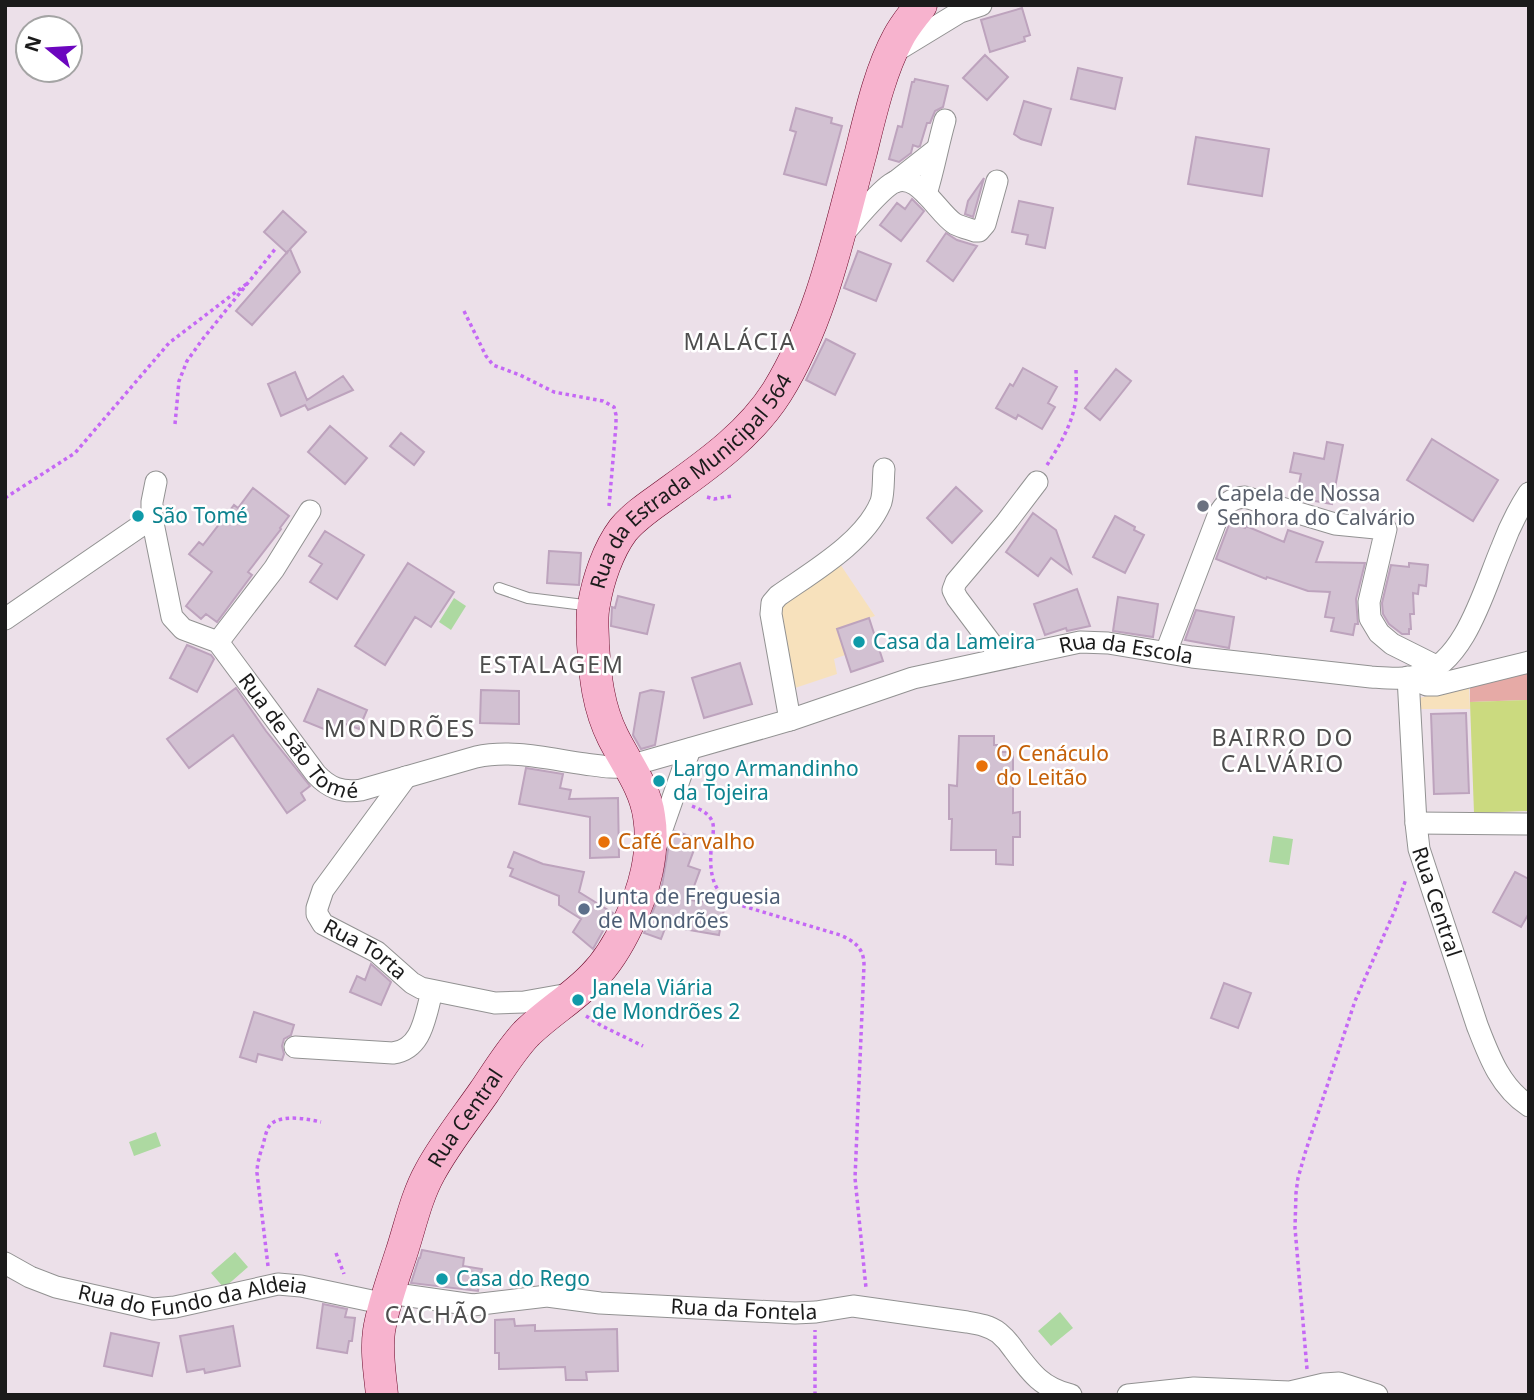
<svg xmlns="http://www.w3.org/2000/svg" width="1534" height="1400" font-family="'Noto Sans',sans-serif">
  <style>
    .grass { fill: #e6aaa6 }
    .park { fill: #f7e1bc }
    .pitch { fill: #cbda7f }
    .water { fill: #add9a1 }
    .building { fill: #d2c1d2; stroke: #bda3bd; stroke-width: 2 }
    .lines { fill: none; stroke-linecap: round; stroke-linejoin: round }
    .service-casing { stroke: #929292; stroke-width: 12 }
    .minor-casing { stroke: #929292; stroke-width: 23 }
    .secondary-casing { stroke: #6c0829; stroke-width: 33 }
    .path { stroke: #c568f5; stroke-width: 3.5; stroke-dasharray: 3.5 3.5; stroke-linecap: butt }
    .service { stroke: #fff; stroke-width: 10 }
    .minor { stroke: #fff; stroke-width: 21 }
    .secondary { stroke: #f7b3ce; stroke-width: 32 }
    .worship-dot { fill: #6b7280; stroke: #fff; stroke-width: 2.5 }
    .culture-dot { fill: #0f9aa8; stroke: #fff; stroke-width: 2.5 }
    .food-dot { fill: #e8710a; stroke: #fff; stroke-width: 2.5 }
    .service-dot { fill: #5c6f8a; stroke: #fff; stroke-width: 2.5 }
    .labels { text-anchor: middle; stroke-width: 5; stroke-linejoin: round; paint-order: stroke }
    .street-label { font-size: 21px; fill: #1b1b1b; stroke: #fff }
    .worship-label { font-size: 21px; fill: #5b616d; stroke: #fff; text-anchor: start }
    .culture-label { font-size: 21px; fill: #0d838f; stroke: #fff; text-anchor: start }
    .food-label { font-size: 21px; fill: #c56008; stroke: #fff; text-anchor: start }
    .service-label { font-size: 21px; fill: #4e5e75; stroke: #fff; text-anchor: start }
    .neighbourhood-label { font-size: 23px; letter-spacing: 2px; fill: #4e4e4e; stroke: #fff }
    .quarter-label { font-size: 24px; letter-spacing: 2px; fill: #4e4e4e; stroke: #fff }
  </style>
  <rect width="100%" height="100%" fill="#ece0e9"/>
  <path class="grass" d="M1521,671L1529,674V737L1527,700L1470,702V684Z"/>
  <path class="park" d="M838,561L875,616L837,629L845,655L834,659L837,674L792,689L776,608Z
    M1469,686L1470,709H1416L1415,699Z"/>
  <path class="pitch" d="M1527,700L1529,811L1474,813L1470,702Z"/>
  <path class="water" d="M454,598L466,606L451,630L439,622Z
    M1273,836L1293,839L1289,865L1269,862Z
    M156,1132L161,1146L134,1156L129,1142Z
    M235,1252L248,1267L224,1288L211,1273Z
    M1060,1312L1073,1328L1051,1346L1038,1331Z"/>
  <path class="building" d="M1022,8L1030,35L1024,37L1025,41L990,52L981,20Z
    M985,55L1008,77L987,100L963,78Z
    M1078,68L1122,78L1115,109L1071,99Z
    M915,79L948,86L943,107L935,111L930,123H927L920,146L918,147L913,145L911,153L899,162L889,159L898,126L902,127L912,82H914Z
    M1024,101L1051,109L1041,145L1021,139L1014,134Z
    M796,108L832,118L831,123L842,126L826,185L784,174L796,132L790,130Z
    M1196,137L1269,149L1262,196L1188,184Z
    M984,178L973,217L965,214L968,201Z
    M912,199L924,211L901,241L880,225L897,203L905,209Z
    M1019,201L1053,208L1045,248L1026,244L1028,235L1012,232Z
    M283,211L306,232L290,249L300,272L252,325L236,311L289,250L287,253L264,232Z
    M946,233L957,240L977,246L953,281L927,261Z
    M858,251L891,264L876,301L844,288Z
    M826,339L855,354L835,395L806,380Z
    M1023,368L1057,387L1048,403L1055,407L1042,429L1018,415L1016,419L996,408L1010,384L1013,386Z
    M1116,369L1131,381L1100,420L1085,408Z
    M295,372L307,400L343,376L353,390L308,410L305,405L281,416L268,384Z
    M330,426L367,458L345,484L308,452Z
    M401,433L424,452L414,465L390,446Z
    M1432,439L1498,480L1473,521L1407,480Z
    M1327,442L1343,445L1332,504L1309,500L1310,496L1297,493L1301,474L1290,472L1294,453L1324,459Z
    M956,487L982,511L952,543L927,518Z
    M253,488L289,516L280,528L281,529L248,572L252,575L217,622L206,614L201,619L186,606L212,572L189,554L199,542L203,545L234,505L238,508Z
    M1033,513L1056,530L1071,573L1051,558L1038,576L1006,552Z
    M1115,516L1135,527L1134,530L1144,535L1125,573L1093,557Z
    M1230,522L1245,528L1246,526L1284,542L1288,530L1323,542L1316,562L1365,563L1356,599L1358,624H1355L1353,635L1331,631L1334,618L1325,617L1330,592L1308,591L1267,577L1266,579L1216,559Z
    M325,531L364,555L337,599L310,582L322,564L309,556Z
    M549,551L581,553L579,585L547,583Z
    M408,563L454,592L431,627L415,617L385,665L355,646Z
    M1409,563L1428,565L1426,586L1419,585L1418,594L1413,593L1414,614H1410L1411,629H1409V634H1402L1389,624L1383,614L1382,603L1391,565L1409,567Z
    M1077,589L1090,626L1067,631L1066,628L1045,635L1034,604Z
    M618,596L654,605L647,634L611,626L612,607L615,608Z
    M1118,597L1158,604L1153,637L1113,631Z
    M1196,610L1234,617L1229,648L1185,640Z
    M869,618L883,661L851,672L837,629Z
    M187,645L211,655L214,659L197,692L170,678Z
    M740,663L752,704L704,718L692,678Z
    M236,688L266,731L310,786L301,793L305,800L287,813L233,735L189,768L167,739Z
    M318,689L367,710L359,729L346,724L341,736L304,721Z
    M481,690L519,691V724L480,723Z
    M651,690L664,692L655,745L641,749L633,735L640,693Z
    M1466,713L1469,793L1434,794L1431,714Z
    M959,736H994V745H997V752H1013V813L1020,812V837H1013V865L996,864V850H951L952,819H949V785L957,786Z
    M526,768L563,774L560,788L571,790L569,799L618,798L619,857L590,858V817L519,804Z
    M675,831L698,839L688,866L700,870L689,900L725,904L719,935L666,926L661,939L644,933L661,891L668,850Z
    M514,852L543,864L584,872L579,892L613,913L593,949L573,932L581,919L559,905V896L510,876L513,869L508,867Z
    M1515,872L1529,879V913L1521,927L1493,912Z
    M371,964L391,982L381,1005L350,992L357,976L365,980Z
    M1224,983L1251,993L1238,1028L1211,1018Z
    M254,1012L294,1025L291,1035L284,1039L282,1046L284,1054L282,1060L258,1054L256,1062L240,1057Z
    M422,1250L464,1258L463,1266L482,1269L478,1291L411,1283L419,1258H420Z
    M323,1304L347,1309L345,1317L355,1318L352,1341H349L347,1353L317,1348Z
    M514,1319L515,1326L535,1325V1331L617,1329L618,1371L586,1372L587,1380H566L565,1367L499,1369V1353H495V1320Z
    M233,1326L240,1366L205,1373L204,1369L187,1372L180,1336Z
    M111,1333L159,1343L152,1376L104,1366Z"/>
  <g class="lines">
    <g class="service-casing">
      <path id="service" d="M499,588L528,598L592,606"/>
    </g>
    <g class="minor-casing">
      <g id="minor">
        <path d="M891,54L960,12L981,5"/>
        <path d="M895,182L937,149"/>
        <path d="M926,194C934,169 938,144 945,120"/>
        <path d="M842,235C855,221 876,194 891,184C916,167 937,213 955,224C961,227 969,229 975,231H979L985,224L997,181"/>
        <path id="s1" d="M156,482L152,502V518L172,617L183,629L218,642L316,774C329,788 342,793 361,790L476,757C512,749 549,759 585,764C600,766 614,769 629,766L790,720L913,678L1080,642L1108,643L1192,657L1371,677C1387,678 1404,680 1420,675C1466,662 1485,586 1502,547C1509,528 1518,510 1529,493"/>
        <path d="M5,619L152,518"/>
        <path d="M218,642L274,569L310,511"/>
        <path d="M1166,652L1218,516C1224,504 1231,498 1245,497L1335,524L1386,529L1369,602L1370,618L1379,633L1392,644L1438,667"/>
        <path d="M1002,658L957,598L953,590L956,582L1005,524L1037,482"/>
        <path id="s2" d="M1408,677L1416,823L1419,849L1477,1025C1489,1056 1500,1087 1529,1106"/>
        <path d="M1410,678L1427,685H1436L1529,662"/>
        <path d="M790,720L771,614L772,603L778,596C812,572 865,542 881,502C884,492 883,480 884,469"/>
        <path id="s3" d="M406,777L323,890L317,908V914L323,924L377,952L412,983L421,988L495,1003L524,1002L569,994"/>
        <path d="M1416,823L1529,824"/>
        <path d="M656,846L690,749"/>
        <path d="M295,1047L393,1053C423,1049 425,1015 432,992"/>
        <path id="s4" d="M5,1263L30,1277L56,1287L153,1309L175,1307L278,1284L301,1286L386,1304"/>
        <path id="s5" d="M389,1293L473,1305L547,1296L600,1303L795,1313L816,1312L853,1306L967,1322C979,1324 990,1326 999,1333C1005,1338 1010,1344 1014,1350C1031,1373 1042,1388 1071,1395"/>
        <path d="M1128,1395L1194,1388L1290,1392L1324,1384L1339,1383L1377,1395"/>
      </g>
    </g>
    <g class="secondary-casing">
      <g id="secondary">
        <path id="s6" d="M382,1395C380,1374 376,1352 379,1331C383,1305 393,1279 401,1254C410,1227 416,1197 430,1172C445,1144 466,1118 484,1092C497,1073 510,1051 526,1034C547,1013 573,998 593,977C608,962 619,943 628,924C644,892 655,852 649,816C645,787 626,763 613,737C598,707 595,676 593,644C593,630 591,617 594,604C598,580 608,550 623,530C636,514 656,502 672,490C711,462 751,433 777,392C822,319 839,233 861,152C870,116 880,71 898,38C904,26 913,16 921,5"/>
      </g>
    </g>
    <path class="path" d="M464,311L486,356L493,365L520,375L554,392L603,401L614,407L616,415V425L609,506
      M175,424L179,381L187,361L202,340L276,248
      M1047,465C1060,445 1074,421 1076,397C1077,387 1076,377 1076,368
      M707,497L714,499L732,496
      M5,498L75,453L169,343L249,282
      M692,806C699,809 707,812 711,819C715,825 713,834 712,841C709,866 709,893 736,904L840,935C854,941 864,948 864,965L855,1178L866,1288
      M586,1016L602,1026L643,1046
      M336,1253L344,1274
      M268,1266L257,1173C257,1163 260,1154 263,1145C265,1138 266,1129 271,1124C282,1114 308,1119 321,1122
      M1307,1369L1295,1228L1296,1193L1298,1178L1306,1150L1355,1001L1395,910L1406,879
      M815,1395V1330"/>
    <use href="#service" class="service"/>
    <use href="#minor" class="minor"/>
    <use href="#secondary" class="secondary"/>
  </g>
  <circle class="worship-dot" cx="1203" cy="506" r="7"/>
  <g class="culture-dot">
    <circle cx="138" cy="516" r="7"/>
    <circle cx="859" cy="642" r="7"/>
    <circle cx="659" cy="781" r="7"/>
    <circle cx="578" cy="1000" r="7"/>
    <circle cx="442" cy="1279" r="7"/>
  </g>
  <g class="food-dot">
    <circle cx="982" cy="766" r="7"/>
    <circle cx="604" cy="842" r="7"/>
  </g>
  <circle class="service-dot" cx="584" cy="909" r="7"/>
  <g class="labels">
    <g class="street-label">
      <text dy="7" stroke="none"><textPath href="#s6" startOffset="1048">Rua da Estrada Municipal 564</textPath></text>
      <text dy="7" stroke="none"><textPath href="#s1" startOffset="1194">Rua da Escola</textPath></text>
      <text dy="7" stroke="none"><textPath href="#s1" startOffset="318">Rua de São Tomé</textPath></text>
      <text dy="7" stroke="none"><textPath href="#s2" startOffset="228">Rua Central</textPath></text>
      <text dy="7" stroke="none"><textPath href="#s3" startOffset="226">Rua Torta</textPath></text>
      <text dy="7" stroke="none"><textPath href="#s6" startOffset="296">Rua Central</textPath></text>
      <text dy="7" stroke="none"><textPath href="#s4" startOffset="196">Rua do Fundo da Aldeia</textPath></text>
      <text dy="7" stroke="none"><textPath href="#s5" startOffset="357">Rua da Fontela</textPath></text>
    </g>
    <g class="worship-label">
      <text x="1217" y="501">Capela de Nossa<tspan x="1217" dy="24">Senhora do Calvário</tspan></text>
    </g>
    <g class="culture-label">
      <text x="152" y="523">São Tomé</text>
      <text x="873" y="649">Casa da Lameira</text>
      <text x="673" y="776">Largo Armandinho<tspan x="673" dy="24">da Tojeira</tspan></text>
      <text x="592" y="995">Janela Viária<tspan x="592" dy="24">de Mondrões 2</tspan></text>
      <text x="456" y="1286">Casa do Rego</text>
    </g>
    <g class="food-label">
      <text x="996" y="761">O Cenáculo<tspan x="996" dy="24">do Leitão</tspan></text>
      <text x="618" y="849">Café Carvalho</text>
    </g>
    <g class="service-label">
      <text x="598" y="904">Junta de Freguesia<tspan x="598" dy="24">de Mondrões</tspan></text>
    </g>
    <g class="neighbourhood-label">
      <text x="740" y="350">MALÁCIA</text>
      <text x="552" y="673">ESTALAGEM</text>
      <text x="1283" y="746">BAIRRO DO<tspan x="1283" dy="26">CALVÁRIO</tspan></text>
      <text x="437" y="1323">CACHÃO</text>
    </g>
    <g class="quarter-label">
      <text x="400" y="737">MONDRÕES</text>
    </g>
  </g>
  <rect width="1534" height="1400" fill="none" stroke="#1b1b1b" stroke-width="14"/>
  <g transform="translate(49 49) rotate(288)"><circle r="33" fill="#ffffff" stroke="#a4a4a4" stroke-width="2"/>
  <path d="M0-5L12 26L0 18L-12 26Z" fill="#6c06bf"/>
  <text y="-10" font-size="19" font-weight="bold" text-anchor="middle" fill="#1b1b1b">N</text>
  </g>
</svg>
